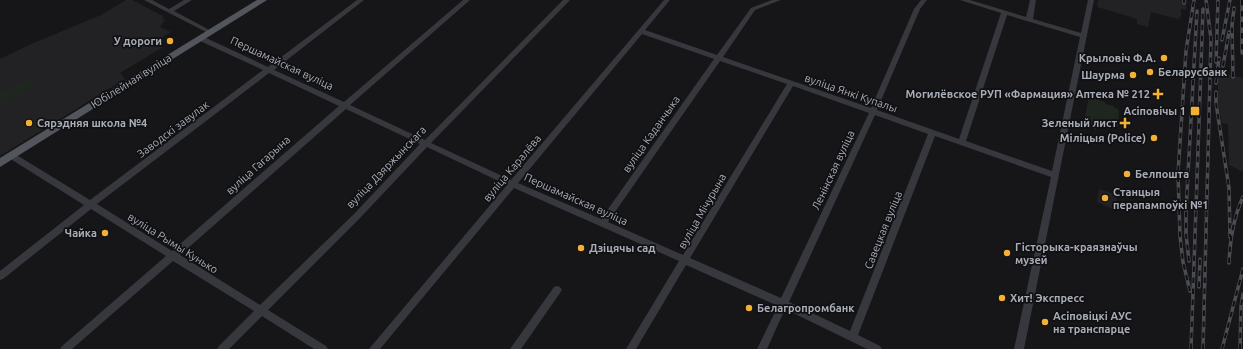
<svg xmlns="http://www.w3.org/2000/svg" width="1243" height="349" font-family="Ubuntu,sans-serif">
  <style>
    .built { fill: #222225 }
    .green { fill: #1e261f }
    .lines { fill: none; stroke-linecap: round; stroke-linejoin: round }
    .minor { fill: #37383d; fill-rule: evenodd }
    .major { fill: #53555c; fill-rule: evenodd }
    .rail-casing { stroke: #4a4c52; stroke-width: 3.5 }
    .rail { stroke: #111113; stroke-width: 2; stroke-dasharray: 5.5; stroke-linecap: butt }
    .poi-dot { fill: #f2b134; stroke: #111113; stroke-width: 1.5 }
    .labels { text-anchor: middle; stroke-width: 3.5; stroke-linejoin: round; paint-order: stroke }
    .poi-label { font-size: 11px; font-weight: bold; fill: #a8adb8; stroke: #111113; text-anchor: start }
    .street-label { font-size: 11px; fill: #a8adb8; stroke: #111113 }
  </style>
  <rect width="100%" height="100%" fill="#161618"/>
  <path class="built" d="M126,0H132L163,16L162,18L165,20L160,27L171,32L155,42L163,47L120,73L125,79L0,156V59L29,45L101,15Z
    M1098,0H1187L1186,10L1181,9V16L1178,19L1151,12L1148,27L1137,24V19L1097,7Z
    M1218,72L1243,78V172L1229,165L1228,124L1222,123L1218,102Z
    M1099,189L1117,195L1116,207L1113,209L1097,202Z"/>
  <path class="green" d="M27,81L33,82V87L0,107V93L17,83Z
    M1089,97L1105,102V104L1113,106L1119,110L1118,127L1102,122L1097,124L1096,130L1083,125Z"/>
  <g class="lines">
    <path class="minor" d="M144,0H152L169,9L184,0H192L174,11L213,32L210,34L208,33Z
      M357,0H364L274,70L344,102L463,0H470L350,105L425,140L563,0H570L431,143L511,180L664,0H670L645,30L717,55L751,8L772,0H781L755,10L723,57L871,108L914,9L921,0H927L920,9L877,110L959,139L1001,13L960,0H970L1026,17L1030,0H1036L1033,19L1081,33L1088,0H1094L1024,349H1014L1051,177L935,136L858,335L880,346L882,349H867L785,309L767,349H757L778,306L686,265L636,349H626L679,261L514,188L380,349H369L507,185L427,147L360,218L268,310L326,346L328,349H314L262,316L229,349H217L219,346L254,311L173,261L72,349H60L62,346L166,256L91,209L3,279L0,280V271L84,205L9,158L8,156L9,154H15L90,200L263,70L198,40V36H202L268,67ZM1007,15L1080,37L1052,171L966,141ZM642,34L714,59L601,219L518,183ZM720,61L787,84L683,255L608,222ZM269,73L339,106L172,251L97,204ZM793,86L869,113L781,298L690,258ZM346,109L420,144L354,214L260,305L180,255ZM875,115L928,134L850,331L789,302Z
      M557,286L560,287L562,290L560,293L521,349H510L554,287Z"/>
    <path class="major" d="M257,0H267L0,167V158Z"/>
    <g class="rail-casing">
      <path id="rail" d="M1184,0V3
        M1242,0V53
        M1222,40L1230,0
        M1216,62L1218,0
        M1223,66L1229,32
        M1233,77L1232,25L1234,8
        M1216,83L1219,58
        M1216,92V103L1229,188L1230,237
        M1189,261L1186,234V210L1197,11
        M1229,263C1230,240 1233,218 1243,197
        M1199,287L1200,259
        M1190,291L1183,262L1180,236L1178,173L1186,51L1194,0
        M1191,349L1203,9
        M1203,349L1211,39L1206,0
        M1222,349L1243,269
        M1240,349L1241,306L1243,294"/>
    </g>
    <use href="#rail" class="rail"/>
  </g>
  <g class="poi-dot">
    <circle cx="170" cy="41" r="4"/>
    <circle cx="1164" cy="58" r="4"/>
    <circle cx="1150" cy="72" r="4"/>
    <circle cx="1133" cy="75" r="4"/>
    <path d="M1156 88h4v4h4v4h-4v4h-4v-4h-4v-4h4z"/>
    <rect x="1190" y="106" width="10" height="10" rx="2"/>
    <circle cx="29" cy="123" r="4"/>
    <path d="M1123 117h4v4h4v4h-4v4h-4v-4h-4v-4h4z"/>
    <circle cx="1154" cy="138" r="4"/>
    <circle cx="1127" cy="174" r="4"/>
    <circle cx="1105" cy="198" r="4"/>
    <circle cx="105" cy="233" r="4"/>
    <circle cx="581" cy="248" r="4"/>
    <circle cx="1007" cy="253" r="4"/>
    <circle cx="1002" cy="298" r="4"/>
    <circle cx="749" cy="308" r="4"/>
    <circle cx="1045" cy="322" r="4"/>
  </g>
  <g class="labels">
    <g class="poi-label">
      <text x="162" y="45" text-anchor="end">У дороги</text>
      <text x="1156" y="62" text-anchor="end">Крыловіч Ф.А.</text>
      <text x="1158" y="76">Беларусбанк</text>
      <text x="1125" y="79" text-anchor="end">Шаурма</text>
      <text x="1150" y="98" text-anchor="end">Могилёвское РУП «Фармация» Аптека № 212</text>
      <text x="1186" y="115" text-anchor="end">Асіповічы 1</text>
      <text x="37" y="127">Сярэдняя школа №4</text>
      <text x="1117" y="127" text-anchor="end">Зеленый лист</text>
      <text x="1146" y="142" text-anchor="end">Міліцыя (Police)</text>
      <text x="1135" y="178">Белпошта</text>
      <text x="1113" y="196">Станцыя<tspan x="1113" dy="13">перапампоўкі №1</tspan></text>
      <text x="97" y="237" text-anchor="end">Чайка</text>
      <text x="1015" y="251">Гісторыка-краязнаўчы<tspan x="1015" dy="13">музей</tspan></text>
      <text x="589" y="252">Дзіцячы сад</text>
      <text x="1010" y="302">Хит! Экспресс</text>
      <text x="757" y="312">Белагропромбанк</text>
      <text x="1053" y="320">Асіповіцкі АУС<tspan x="1053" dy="13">на транспарце</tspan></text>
    </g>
    <g class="street-label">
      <text transform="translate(282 63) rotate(25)" y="4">Першамайская вуліца</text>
      <text transform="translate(131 81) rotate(-32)" y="4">Юбілейная вуліца</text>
      <text transform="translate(851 93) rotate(19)" y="4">вуліца Янкі Купалы</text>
      <text transform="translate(173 129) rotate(-37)" y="4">Заводскі завулак</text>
      <text transform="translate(651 134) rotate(-55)" y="4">вуліца Каданчыка</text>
      <text transform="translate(258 165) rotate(-42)" y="4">вуліца Гагарына</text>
      <text transform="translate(386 167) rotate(-46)" y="4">вуліца Дзяржынскага</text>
      <text transform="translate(512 168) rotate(-50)" y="4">вуліца Каралёва</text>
      <text transform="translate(833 170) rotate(-65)" y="4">Ленінская вуліца</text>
      <text transform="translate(576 199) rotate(24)" y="4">Першамайская вуліца</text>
      <text transform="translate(702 211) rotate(-60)" y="4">вуліца Мічурына</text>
      <text transform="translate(883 230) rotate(-68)" y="4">Савецкая вуліца</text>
      <text transform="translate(173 243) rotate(32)" y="4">вуліца Рымы Кунько</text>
    </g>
  </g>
</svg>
